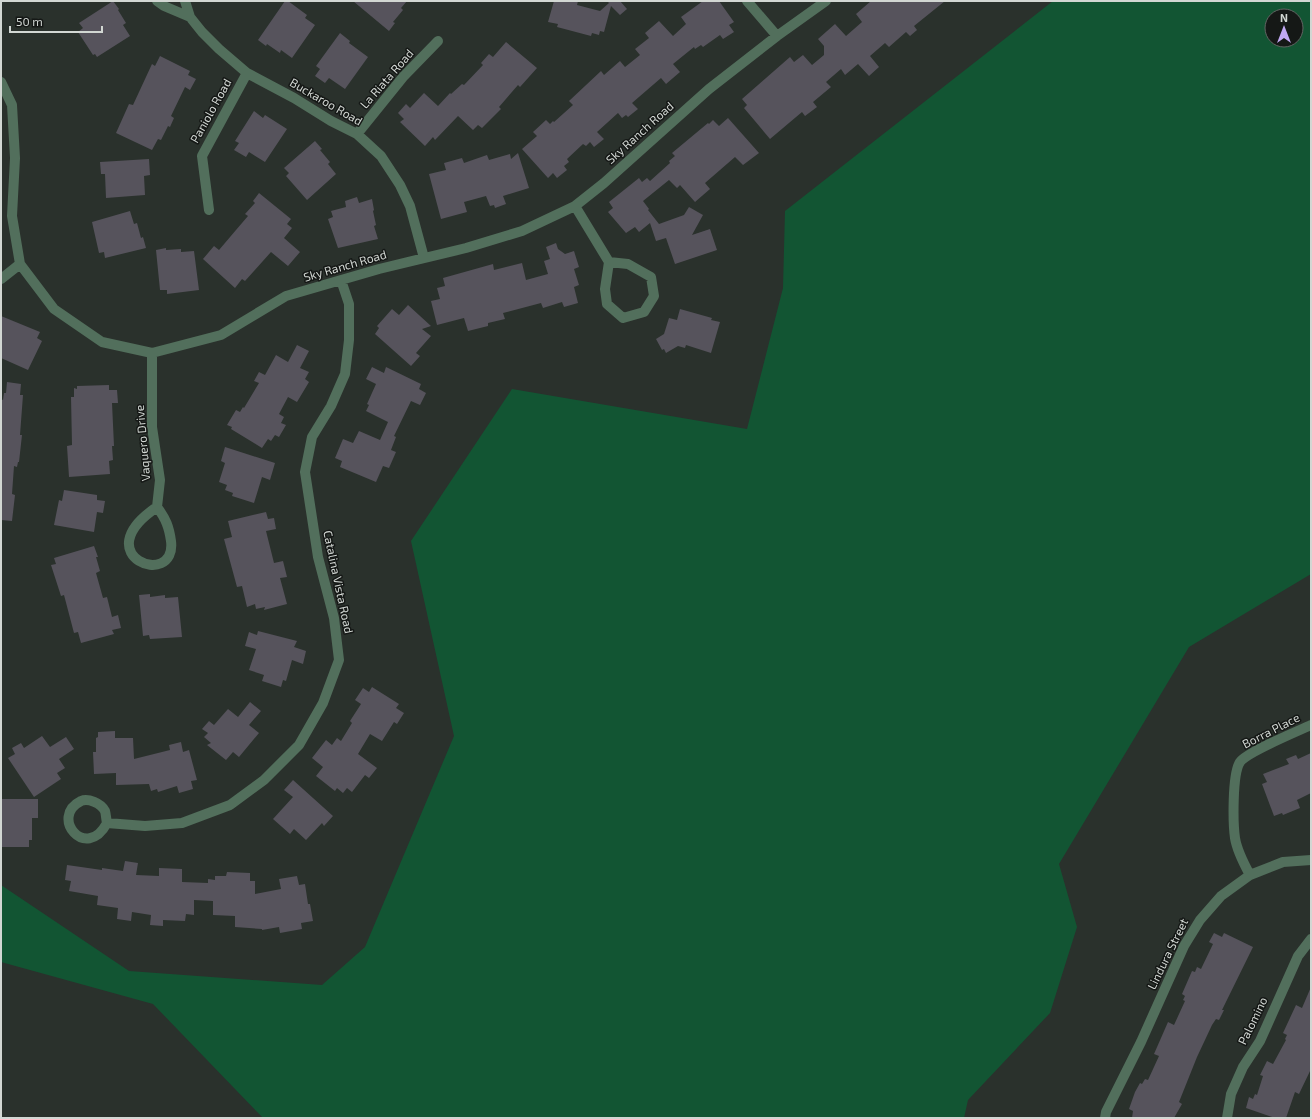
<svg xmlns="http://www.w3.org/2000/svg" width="1312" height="1119" font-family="'Exo 2',sans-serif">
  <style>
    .green { fill: #125533; fill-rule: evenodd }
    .building { fill: #56535c }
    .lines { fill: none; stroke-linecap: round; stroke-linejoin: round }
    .minor { stroke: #526f5c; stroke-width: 10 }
    .labels { text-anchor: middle; stroke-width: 3; stroke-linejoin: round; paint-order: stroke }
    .street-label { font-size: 12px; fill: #d2d7d3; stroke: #151816 }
  </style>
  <rect width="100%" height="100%" fill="#2a312c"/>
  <path class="green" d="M1053,1H1311V574L1189,647L1059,864L1077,927L1050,1013L968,1100L964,1118H263L153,1004L1,962V885L129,971L322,985L365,947L454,736L411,541L512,389L747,429L783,288L785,211ZM1272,16H1296V40H1272Z"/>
  <path class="building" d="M113,1L119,9L118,10L126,23L123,25L130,36L97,57L95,54L93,55L78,32L83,28L79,23Z
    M285,1H288L307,15L305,18L315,25L292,58L281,50L280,53L267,44L266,46L258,40Z
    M353,1H407L401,8L403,10L393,22L395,23L389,31Z
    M554,1H578L577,5L600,11L609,3L607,1H620L627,9L620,15L611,6L604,32L600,31L599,35L592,33L591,36L557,27L558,24L548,22Z
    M703,1H719L734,22L729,25L734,32L723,39L720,35L703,47L701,45L695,49L694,47L673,64L680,72L666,84L661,78L632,103L638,109L628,117L626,115L622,118L618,113L597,132L604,139L594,147L590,142L586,146L583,144L567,159L569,162L564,166L567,170L557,178L553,173L548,178L522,149L537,136L533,132L546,120L550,124L553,121L554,122L573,105L569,101L601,71L604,75L620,61L625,67L640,55L635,49L649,38L645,33L659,21L673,36L686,24L681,17Z
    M871,1H945L914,26L917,30L910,36L906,32L889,47L885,43L870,56L879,67L869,76L858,64L845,75L841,69L826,82L831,87L813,102L817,107L805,116L802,112L770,139L744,108L747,105L742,99L790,57L794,62L803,55L812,65L824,55V46L818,39L835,24L846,36L862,22L856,14Z
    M340,33L350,41L349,43L368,57L345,89L329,78L325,83L315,76L320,69L316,66Z
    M506,42L537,68L520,87L518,85L499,107L501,109L482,128L478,125L473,130L458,116L435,140L433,137L425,146L400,122L404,119L398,113L406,104L410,108L424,93L438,106L450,93L451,94L462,84L464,85L483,65L481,63L489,54L493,57Z
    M160,56L190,71L188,75L196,79L190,90L185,87L171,116L174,118L170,127L168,126L161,140L158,139L152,150L116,133L129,104L133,105L152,64L155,66Z
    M254,111L263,118L265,115L287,129L265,162L249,152L246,157L234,150L239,143L235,141Z
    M728,118L759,153L743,165L735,157L705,183L710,189L695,202L680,185L677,188L669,180L643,201L649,209L648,210L659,224L684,215L689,207L703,215L692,235L710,229L717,250L675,264L666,238L656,241L650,223L639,232L635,227L626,233L608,212L613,208L609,202L639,178L642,182L647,178L650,181L670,163L669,161L675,156L672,153L708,123L709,124L713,120L719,126Z
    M315,141L322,149L320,150L330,162L328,164L336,174L307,200L286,176L289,173L284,168Z
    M518,153L529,188L503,196L506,204L495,208L494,205L490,206L486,196L464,202L467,212L441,219L429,174L446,170L444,163L462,158L464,163L487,155L489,160L510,154L511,159Z
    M149,159L150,175L144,176L145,195L106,198L105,174H101L100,162Z
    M259,193L291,219L287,224L292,228L284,238L300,252L288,266L271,252L245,281L242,279L235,288L203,259L214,246L219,250L236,230L248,216L245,214L255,203L253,201Z
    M357,197L359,203L372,199L374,210L373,211L376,225L374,226L378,239L338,248L328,219L333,217L331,211L346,207L345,201Z
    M130,211L134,224L137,223L141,238L143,237L146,248L105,258L104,252L99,253L92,222Z
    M556,243L558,249L565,254L574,251L579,267L574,269L579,285L574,287L578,303L564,307L562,302L543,308L541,303L503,313L505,319L488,323V326L468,331L464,318L437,325L431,301L440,299L437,288L445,286L443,278L493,264L494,270L522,263L526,280L548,274L544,261L550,259L546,247Z
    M166,248V250L181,249V252L194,251L199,290L167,294V290H160L156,250Z
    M408,305L431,326L422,329L431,336L416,353L420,356L411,366L375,334L379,328L377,326L392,309L399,315Z
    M680,309L712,318L711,320L720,322L711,353L686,345L685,348L678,346L666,353L664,349L662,350L656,339L664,334L669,318L677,320Z
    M1,316L40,332L37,338L42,341L28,370L1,358Z
    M297,345L309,351L300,368L309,372L305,379L309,382L297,402L288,397L279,414L284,417L281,423L286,425L279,437L275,435L271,441L268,439L262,448L231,429L232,427L227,425L236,410L240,412L243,407L244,408L259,383L254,381L259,372L265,375L276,355L288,362Z
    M372,367L384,373L386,367L421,384L419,389L426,393L420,405L411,401L394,436L396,437L391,450L396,452L389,468L383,466L376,482L340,467L342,461L335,458L343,439L353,443L359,431L380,440L388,422L366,411L369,405L367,404L376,384L366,379Z
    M7,382L21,384L20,395H23L20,435H22L19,462H18L17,467L14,466L12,494L15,495L12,521L1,520V399L3,400L4,393H6Z
    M109,385V390H117L118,403H112L114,446H112L113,460L109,461L110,474L69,477L67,446L72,445L71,397H74V388L77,389V386Z
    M225,447L275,463L270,480L262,477L254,503L232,496L233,493L225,490L227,485L219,482L225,463L221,461Z
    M64,490L97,495V500L105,501L103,513L97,512L94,532L54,525L59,500L62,501Z
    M266,512L268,519L274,518L276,529L266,531L274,563L283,561L287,577L280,578L287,604L264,610L265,607L256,609L255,604L247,607L242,586L237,587L224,539L232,537L228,521Z
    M94,546L98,557H96L100,571L96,573L103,598L107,597L112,617L118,615L121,628L112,630L114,634L81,643L78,632L74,633L64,595L61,596L51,565L56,564L54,558Z
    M150,594V597L165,595V598L178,597L182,637L150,639L149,635L143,636L139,595Z
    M258,631L297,641L294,647L306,651L303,664L292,660L286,681L283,680L281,687L262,681L264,675L249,670L256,649L245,646L249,632L257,635Z
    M372,687L399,704L396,708L404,713L397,724L394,722L382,741L370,734L358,754L377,768L369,778L365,775L352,792L347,788L343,793L337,788L335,791L316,776L323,767L312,758L326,740L332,745L337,738L341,741L352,723L350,721L361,704L355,700L363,688L369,692Z
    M250,702L261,711L249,725L259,733L239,757L233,752L226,760L207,745L211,743L204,737L208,733L202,729L209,721L214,725L228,709L238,717Z
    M115,731V738H133L134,759L170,750L169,745L181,742L183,752L189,750L197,780L191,781L193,789L179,793L177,786L158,792L157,789L151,791L149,784L116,785V773L94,774L93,752H96V738L98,737V732Z
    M42,736L50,747L66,737L74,749L59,759L65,768L57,773L61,779L34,797L8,758L15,754L12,748L21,743L24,748Z
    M1311,753V793L1297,800L1300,808L1283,815L1282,813L1274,816L1262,784L1267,782L1263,774L1289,764L1286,759L1296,755L1298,759Z
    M293,780L333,816L324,826L322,823L306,840L294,829L290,834L273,819L293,797L284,790Z
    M1,799H38V818H32V840H29V847H2Z
    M125,861L138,863L136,875L159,876V868L182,869V882L208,883V879L215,880V876H226L227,872L250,873V881H255V894L281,889L279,879L297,876L299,885L305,884L308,904H310L313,921L301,923L302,929L280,933L279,927L262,930V929L235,927V916L213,915V901L194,900V915L186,914L185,921L163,920V926L150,925L151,915L132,912L131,921L117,919L118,908L97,905L98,896L69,891L71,881L65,880L67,865L102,870V868L123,871Z
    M1214,933L1222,937L1224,933L1253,947L1222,1010H1224L1219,1020L1216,1019L1212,1025L1197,1057L1179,1102L1182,1104L1174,1118H1132L1133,1111L1129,1109L1135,1092L1140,1083L1142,1084L1145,1079L1148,1080L1159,1056L1154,1054L1168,1022L1174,1025L1185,1001L1183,1000L1185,996L1182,994L1192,971L1195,972L1197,967L1201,969L1213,944L1209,942Z
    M1311,987V1069L1299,1094L1295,1092L1286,1118H1275L1246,1108L1249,1097L1253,1099L1255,1094L1257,1095L1263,1076L1260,1075L1267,1061L1273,1064L1286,1040L1285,1039L1287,1035L1283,1033L1296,1005L1302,1008Z"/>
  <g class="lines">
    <path class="minor" d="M157,1L164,6L190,17
      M185,1L190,17L202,32L219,49L247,73L294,98L331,121L357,134L381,156L400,185L410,206L424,258
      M747,1L777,36
      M1,82L12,105L15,158L12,216L20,264L54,309L102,342L152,353L221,335L286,296L379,269L466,248L522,231L575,206L604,183L709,89L777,36L826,1
      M357,134L403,77L438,41
      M575,206L609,262L605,289L607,304L623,318L644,312L654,296L651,277L628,264L609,262
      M209,210L202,156L247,73
      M1,279L20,264
      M152,353V427L160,480L157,507C84,556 177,590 171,541C169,527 166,519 157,507
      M107,823C106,819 106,814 105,811C101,803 88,798 81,801C49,817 86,862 107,823L145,826L182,823L230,805L264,780L299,745L323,703L339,660L334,618L318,557L305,472L312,437L331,406L345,374L349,340V304L341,280
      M1250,875C1244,864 1237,851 1235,838C1233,824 1232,774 1240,762C1247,752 1298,731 1311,725
      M1105,1118L1106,1112L1141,1042L1184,946L1200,920L1221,896L1250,875L1283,862L1311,860
      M1227,1118L1231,1094L1243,1067L1260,1041L1298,956L1311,939"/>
  </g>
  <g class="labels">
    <g class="street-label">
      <text transform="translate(387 79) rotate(-49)" y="4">La Riata Road</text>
      <text transform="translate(326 102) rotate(30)" y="4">Buckaroo Road</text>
      <text transform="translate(211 111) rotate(-61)" y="4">Paniolo Road</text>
      <text transform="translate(640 133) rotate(-42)" y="4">Sky Ranch Road</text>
      <text transform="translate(345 266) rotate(-16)" y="4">Sky Ranch Road</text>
      <text transform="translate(143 443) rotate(-95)" y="4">Vaquero Drive</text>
      <text transform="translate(338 582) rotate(78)" y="4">Catalina Vista Road</text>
      <text transform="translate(1271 731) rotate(-27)" y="4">Borra Place</text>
      <text transform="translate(1168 954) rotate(-64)" y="4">Lindura Street</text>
      <text transform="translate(1253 1021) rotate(-64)" y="4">Palomino</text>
    </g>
  </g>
  <rect width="1312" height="1119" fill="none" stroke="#d2d7d3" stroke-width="4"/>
  <g transform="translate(1284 28)"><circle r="19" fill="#151816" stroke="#616462"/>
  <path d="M0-3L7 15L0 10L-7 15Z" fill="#c1a8f3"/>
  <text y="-6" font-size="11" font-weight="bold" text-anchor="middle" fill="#d2d7d3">N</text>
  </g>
  <path d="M10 26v6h92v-6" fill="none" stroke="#d2d7d3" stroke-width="2"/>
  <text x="16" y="26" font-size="12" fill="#d2d7d3" stroke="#151816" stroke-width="3" paint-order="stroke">50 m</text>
</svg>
